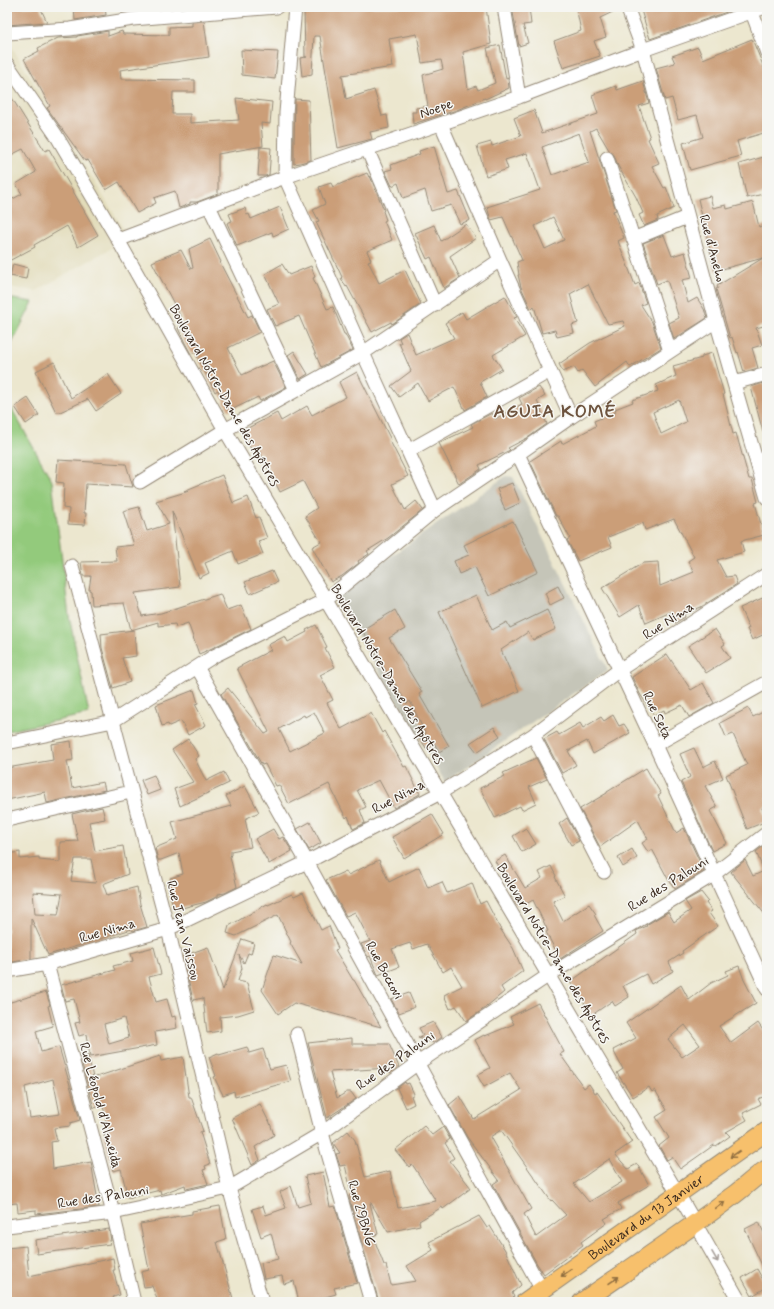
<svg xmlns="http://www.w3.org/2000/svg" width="774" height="1309" font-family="Mynerve,sans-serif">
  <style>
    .built { fill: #e2dcba }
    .industrial { fill: #c5c5b8 }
    .green { fill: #93ca7c; stroke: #677a4d }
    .building { fill: #cb9e78; fill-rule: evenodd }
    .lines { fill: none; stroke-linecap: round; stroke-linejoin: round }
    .minor-casing { stroke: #948876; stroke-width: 15 }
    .highway-casing { stroke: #948876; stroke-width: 20 }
    .minor { stroke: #fff; stroke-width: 13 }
    .highway { stroke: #f7c06c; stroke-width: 18 }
    .oneway { stroke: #906e41 }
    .oneway2 { stroke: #a79f9a }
    .labels { text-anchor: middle; stroke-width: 3; stroke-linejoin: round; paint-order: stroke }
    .street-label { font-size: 14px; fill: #3b2a1e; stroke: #f6f6f2 }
    .district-label { font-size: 18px; font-weight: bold; letter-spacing: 1px; fill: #6d533e; stroke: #f6f6f2 }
  </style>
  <rect width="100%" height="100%" fill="#f6f6f2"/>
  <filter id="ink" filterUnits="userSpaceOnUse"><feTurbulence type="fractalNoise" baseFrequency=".025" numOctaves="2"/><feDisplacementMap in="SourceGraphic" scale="8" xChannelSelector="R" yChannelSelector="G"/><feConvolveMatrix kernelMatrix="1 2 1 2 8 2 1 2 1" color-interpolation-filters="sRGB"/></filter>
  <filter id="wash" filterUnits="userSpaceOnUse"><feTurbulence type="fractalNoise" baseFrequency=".012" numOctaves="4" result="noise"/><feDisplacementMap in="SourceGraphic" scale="16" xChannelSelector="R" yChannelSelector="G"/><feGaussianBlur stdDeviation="0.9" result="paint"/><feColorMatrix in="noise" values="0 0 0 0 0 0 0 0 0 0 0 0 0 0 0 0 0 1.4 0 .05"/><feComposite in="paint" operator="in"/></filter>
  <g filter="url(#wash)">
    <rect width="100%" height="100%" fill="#ece7cf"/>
    <path class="built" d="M7,39L129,238L36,291L7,287Z"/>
    <path class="industrial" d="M506,476L513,477L608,670L445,782L334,596Z"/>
    <path class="green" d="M7,298L33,302L7,353Z
      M7,400L52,481L69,616L89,714L7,731Z"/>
    <g id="blocks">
      <path class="building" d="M7,7H40L47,22L7,25Z
        M74,7H105L106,15L75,20Z
        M321,7H486L491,44L463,52L468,89L476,86L478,90L495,83L487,48L500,45L506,79L508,78L509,88L485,99V98L457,110L413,124L412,112H416V108L428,106L423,75L443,69L441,60L422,63L417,34L389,39L393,67L342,75L346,99L374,90L382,116L387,115L389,128L370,132L372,139L338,148L320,36H314L312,74L302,76L300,58L307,57H305L304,11Z
        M512,7H529L531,24L523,25L528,43L519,46Z
        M576,7H619V9L600,18L606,37L594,41L600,56L563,68L554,41L581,31Z
        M640,7H741L650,39Z
        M204,21L209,57L120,70L121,79L195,80V92H173L172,114H190V123L239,120L236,98L272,102L270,124L261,123L263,146L218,154V194L197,202H190V204L179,208L175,191L154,198L156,203L137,213L119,182L106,190L88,160L85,161L47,108L50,106L24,59L39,51L38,48L58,38L77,37V36L108,31V36L122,31L123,34L169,35V27L192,26V22Z
        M752,39L767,75V132L737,141L741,156L690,170L683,143L703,137L697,115L678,120L672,98L665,100L656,68L675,63L672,56L698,47L703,59Z
        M241,50L278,52L275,79L242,75Z
        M643,81L649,103L639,106L650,138L648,139L659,163L652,166L664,188L666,187L674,208L657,216L658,220L644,226L639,215L643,213L636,197L618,166L614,155L609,150L596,128L590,131L616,210L613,211L624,238L618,241L635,285L639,283L646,303L641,305L652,322L661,348L630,367L627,362L595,387L582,370L578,373L574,367L563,372L559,364L590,343L625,326L623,321L608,324L588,284L570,294L578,323L572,325L574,333L557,337L555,330L542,333L534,306L531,309L521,287L518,275H519L517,262L522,260L503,217L491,220L487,207L540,190L527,153L505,160L508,169L486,176L477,146L491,142L492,146L521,136L514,118L534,110L542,133L598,114L592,95L616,86L617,90ZM579,133L589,162L552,175L542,147ZM553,217L564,240L545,249L535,226Z
        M7,90L45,151L49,149L98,235L78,247L67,226L34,245L35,247L7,262V202L22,194L16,184L36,172L23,149L11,155L7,149V133L11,131L7,124Z
        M295,99L309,100L311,160L300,163L294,164V140Z
        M434,146L448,194L458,191L470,220L460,224L451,205L431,211L425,190L403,198L398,183L392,186L385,171L392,169L391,165L420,154L419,151Z
        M260,147L271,148L269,175L265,176H258Z
        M767,156V193L747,198L739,164Z
        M367,173L369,177L370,176L384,210L383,211L386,220L384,221L392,240L367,251L371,260L368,261L379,283L405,270L421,304L392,324L391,322L372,332L347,286L346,287L341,278L342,277L316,222L319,221L313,210L325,204L319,187L331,183L333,187Z
        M710,196L713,208L726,205L727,209L753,202L759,227L767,224V325L756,328L762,345L752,348L758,368L744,372L738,352L737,353L732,337L730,338L716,289L718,288L717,286L763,258L715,271L698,199Z
        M280,207L289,229L273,236L272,232L237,246L227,223L232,221L229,214L245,208L247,215L249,214L251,219Z
        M466,224L476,238L450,256L460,278L444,288L431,257L427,259L415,233L434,225L441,241Z
        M664,235L672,256L685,252L692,278L682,280L688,303L697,298L704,309L707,318L674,339L669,323L679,318L667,280L657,284L643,243Z
        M210,239L221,262L220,263L248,317L252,315L260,332L228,348L242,375L273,361L286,387L260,401L258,397L229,411L218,390L215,392L195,352L191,354L185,343L178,328L185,325L152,262L181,250L191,269L193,268L189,249Z
        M13,264L28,268L26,279L10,276Z
        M282,264L289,275L311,266L315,277L313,278L327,309L333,307L344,334H345L353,350L321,367L299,316L275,326L267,309L279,304L265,274Z
        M505,296L517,317L514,318L525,336L493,355L502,369L480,382L487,397L465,410L454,387L428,401L418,383L399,397L391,386L411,371L399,343H401L399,338L407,333L416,355L454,338L445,323L462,312L466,319Z
        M294,351L308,374L300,379L288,355Z
        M712,353L724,394H723L733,434L736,433L749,479H752L758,502L755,503L764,535L741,541L744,552L717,560L726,577L734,576L737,584L701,607L684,614L685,617L675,623L671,612L646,623L639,605L620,617L602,588L643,563L658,562L660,586L694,572L688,561L694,557L674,519L645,530L643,523L608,537L612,547L578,561L567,540L570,538L558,516H556L530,461L561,441L562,444L596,426L594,421L616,412L615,409L633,402L632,400L658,391L656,385L676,376L673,366L702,358V356ZM679,400L686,422L661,434L653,412Z
        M54,362L71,398L108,374L121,394L96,411L88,399L60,412H56L36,371Z
        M357,372L391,440L390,441L408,476L392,484L405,510L416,501L423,510L388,538L367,551L369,554L358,561L359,563L342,576L331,582L312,547L321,542L305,516L317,508L303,481L280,492L260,452L254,455L242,431L277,413L281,421L307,406L312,415L346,397L339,382Z
        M763,383L765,391L767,390V432H763L751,387Z
        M539,387L545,396L537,401L547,424L529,437L508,448L510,450L508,451L479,465L481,469L459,484L439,443L473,427L471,424L492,413L495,419L522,404L519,398Z
        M28,398L39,415L26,424L15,407Z
        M58,460L126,464L133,487L86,484L84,513H86L85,525L68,524L69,509L63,508L64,483L56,482Z
        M222,475L233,503L248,497L256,518L259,517L267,538L258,541L263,554L238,564L233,551L205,563L209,573L199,578L172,511L180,587L135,593L142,616L161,613L220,594L227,610L241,605L251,629L208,650L199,654L188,623L176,627L175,624L158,626V622L131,630L124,603L92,605L91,591L89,590L91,576H83L81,562L117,561L115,547L134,545L123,511L139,507L147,531L169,524L156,501L189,491H184Z
        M512,483L520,503L505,510L497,489Z
        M513,521L538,572L489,596L475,567L459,574L454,561L469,555L464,545Z
        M272,571L277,582L250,594L245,582Z
        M558,586L564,598L550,605L545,593Z
        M476,595L492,630L507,622L510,628L547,610L556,629L533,640L528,632L501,650L519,691L482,708L439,612Z
        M767,596V633L752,640L747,629L749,628L740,608Z
        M395,610L405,629L389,638L422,692L419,694L449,746L439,752L434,743L426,748L420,738L426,735L410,701L407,704L395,684L394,685L362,630Z
        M316,625L327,647L325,648L335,667L320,675L333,700L327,703L341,729L371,713L382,733L384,731L404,767L406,766L420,794L394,808L379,780L357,790L366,807L360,810L365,823L353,829L348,816L346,818L329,784L289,804L279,785L276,786L265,764L262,765L221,694L228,688L265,734L269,732L237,668L271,650L268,645L285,636L288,642L307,632L306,630ZM314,712L325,733L290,751L279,729L304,715L305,717Z
        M715,629L725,644L722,646L730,658L706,673L688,646Z
        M134,630L136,656L122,658L130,682L113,688L102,648L101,634Z
        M667,654L691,690L703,683L714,703L689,717L682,705L665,713L664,710L654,715L640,694L632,677Z
        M194,690L198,703L195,704L206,725L188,735L181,721L169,726L168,724L162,726L156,705Z
        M748,708L753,717L767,710V806L762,808L767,821L747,829L726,775L747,765L733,734L726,737L720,723Z
        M613,715L619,726L624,724L630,733L593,754L587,741L568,751L576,765L562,773L544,739L557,732L559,735L580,723L583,728L601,717L604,721Z
        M494,727L500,736L477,752L470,743Z
        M188,739L199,756L195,759L206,781L224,772L229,783L180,806L174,789L193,782L172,750Z
        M71,741L73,760L67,761L72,788L103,782L105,790L47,803L45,792L7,800V768L53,760L51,744Z
        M694,748L703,767L715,761L723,778L705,786L717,807L710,811L727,843L712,851L681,782L690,777L680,754Z
        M536,758L547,779L529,787L536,803L522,810L520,806L495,818L480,788L505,776L503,773Z
        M646,768L661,794L658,796L676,833L684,828L704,871L675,889L668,879L652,849L648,852L642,843L648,839L638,820L600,847L580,809L607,793V792Z
        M154,775L160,790L147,795L141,780Z
        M245,786L259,812L245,819L251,847L231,851V855L230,856L237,887L225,893L218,894V896L206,902L174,910L167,883L171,882L170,878L183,874L179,853L161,860H158L155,848L177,839L172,822L231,806L226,796Z
        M102,807L105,819L89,822L95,851L123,846L128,874L103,884L107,895L137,887L140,904L147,927L133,931L132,929L48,955L31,918V959L7,963V854L20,852V859L39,857V860L60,862V842L78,841L72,814ZM75,859H91L96,883L71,881ZM33,892L62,894L58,915L35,914Z
        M432,814L444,834L404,858L392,837Z
        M567,818L579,841L571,845L559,824Z
        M310,822L321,843L309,850L297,829Z
        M526,828L536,844L522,852L513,836Z
        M273,829L279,839L283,837L292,851L269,864L255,839Z
        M767,843V917L731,872L745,860L753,876L764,871L756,852Z
        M632,849L637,858L623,867L618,858Z
        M505,855L525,888L542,878L539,872L551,866L556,876L555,877L565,896L553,901L563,921L589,904L596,914L594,915L603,931L560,959L546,932L548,931L533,900L526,904L524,901L516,905L511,896L515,894L495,861Z
        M379,860L389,882L419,867L428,888L442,882L447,893L472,883L480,904L486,901L501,930L513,948L523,971L501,987L504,992L481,1011L466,1021L456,1006L450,1009L444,995L462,986L451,967L443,972L427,944L413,949L410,943L392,949L399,967L378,975L370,956L368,957L361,944L370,941L355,912L346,916L326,880L346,871L348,875Z
        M701,892L708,901L706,903L712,911L709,913L718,926L682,951L683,953L669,962L673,971L651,984L646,974L642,976L623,986L629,997L615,1006L612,1001L592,1015L570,982L637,934L636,931L647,926L646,925L668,912L674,922L691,910L685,901Z
        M303,893L321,930L329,926L338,949L335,950L353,980H354L381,1027L294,1003L278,1014L262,990L274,955L302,964L290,943L291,942L278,915L236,936L227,933L229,926L267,904L268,905L292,894L294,897Z
        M242,939L254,943L251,954L248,953L244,963L239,955L242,968L238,981L247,983L254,1010L238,1015L220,1017L221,1031L207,1033L203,998L193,1000L183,956L208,947L223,990Z
        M154,947L161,974L149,977L156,1002L167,999L172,1017L175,1016L177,1028L155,1032L157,1045L90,1057L86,1034L79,1036L75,1023L80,1022L74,999L65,1001L61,985L115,970L113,966L133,961L131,953ZM124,1018L129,1038L109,1044L104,1024Z
        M739,966L744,980L756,1003L719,1026L731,1043L758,1023L767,1036V1050L763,1053L767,1062V1095L758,1099L761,1104L743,1113L747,1120L726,1132L730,1136L716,1146L714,1145L680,1169L672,1157L667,1160L659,1146L669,1138L656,1117L667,1110L655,1090L652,1092L649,1087L633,1097L617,1073L623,1069L613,1050L636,1038L626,1023L681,985L689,1000L711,983L728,975L726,971ZM685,1025L700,1045L682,1057L668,1039Z
        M46,992L50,1005L48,1006L53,1026L36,1031L41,1052L59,1047L80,1120L70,1123V1126L54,1128L57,1141L51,1142L53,1169L91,1162L99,1207L36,1214V1210L18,1212L17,1203L7,1204V1003ZM53,1079L60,1114L30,1118L25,1087Z
        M409,993L415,1007L399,1013L391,999Z
        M538,1003L564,1052L560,1054L584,1088L589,1084L595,1093L597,1092L632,1142L615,1154L628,1169L637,1164L649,1185L618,1203L621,1209L604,1219L607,1223L581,1242L583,1245L544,1274L537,1264L493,1184L499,1180L467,1137L449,1105L460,1096L474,1119L521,1090L510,1073L484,1087L477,1075L490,1068L475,1040L484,1035L485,1036L514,1024L510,1017ZM501,1130L551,1201L552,1200L566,1215L536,1237L524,1214L531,1209L490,1137ZM609,1159L622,1182L589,1202L574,1184Z
        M433,1022L442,1037L434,1043L418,1038L423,1035L419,1028Z
        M352,1038V1044H389L399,1067L390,1073L388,1068L330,1072L337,1098L347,1092H351L356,1099L327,1118L308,1043Z
        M247,1047L249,1053L263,1049L270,1069L286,1065L291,1081L235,1097L234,1091L223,1095L214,1077L216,1076L209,1057L218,1053L219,1055Z
        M88,1055L93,1078L160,1056L161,1061L183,1057L189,1097H191L203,1131L200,1132L210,1164L205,1166L206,1169L203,1170L208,1184L186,1189L185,1185L161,1194L160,1190L128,1198L121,1169L113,1171L104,1135L109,1134L103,1106L94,1108L80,1057Z
        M405,1082L406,1084L409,1083L414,1094L411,1096L414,1104L406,1108L397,1088Z
        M260,1104L268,1120H269L274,1135L255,1147L260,1160L252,1165L232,1118Z
        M424,1126L432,1135L443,1127L450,1139L445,1143L454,1158L450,1161L471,1188L443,1209L442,1207L419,1221L420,1225L388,1232L371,1203H370L378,1234L373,1236L384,1265H386L391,1285L416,1281L407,1266L433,1250L429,1242L479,1216L487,1228L490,1226L505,1250L521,1285L512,1293L514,1297L505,1302H379L350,1202L349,1196L352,1195L345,1165L340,1166L336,1154L340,1153L333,1143L348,1131L355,1140L365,1177L390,1171L398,1208L436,1201L412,1164L409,1167L395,1150Z
        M323,1172L330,1207L335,1206L357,1283L334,1288L336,1294L315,1300L316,1302H299L294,1281L284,1284L282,1276L264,1279L261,1263L278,1259L271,1233L261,1237L252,1209L263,1206L266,1215L286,1208L280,1192L291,1186L298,1207L311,1203L305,1176Z
        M220,1206L226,1239L217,1242L234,1302H158L152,1286L144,1287L141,1272L149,1270L140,1224L174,1218V1217L192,1214V1211Z
        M759,1222L767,1240V1276L745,1229Z
        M109,1229L111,1241H109L110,1244L37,1254L35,1240Z
        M26,1246L29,1276L113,1258L115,1270H113L120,1295L113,1297L115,1302H7V1248Z
        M757,1269L767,1287L752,1296L742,1278Z"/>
    </g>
  </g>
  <g filter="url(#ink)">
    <use href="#blocks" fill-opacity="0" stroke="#948876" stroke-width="1"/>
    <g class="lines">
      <g class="minor-casing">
        <path id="minor" d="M295,7L286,113L285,177L363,353L435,510
          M504,7L519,97
          M627,7L643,50L716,321L767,498
          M750,7L767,53
          M7,33L70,29L133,19L277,7
          M7,64L56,135L118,240L225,430L687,1209L740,1302
          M441,124L500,260L571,417
          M367,149L435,305
          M607,158L670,351
          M209,206L296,390
          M633,239L687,217
          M118,240L285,177L519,97L643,50L765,7
          M734,383L767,374
          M408,451L550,371
          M518,454L655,745L767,989
          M140,482L225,430L363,353L500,260
          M72,566L168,929L229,1188L262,1302
          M197,667L307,862L542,1290
          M533,735L604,872
          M7,743L113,721L214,656L326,600L435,510L518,454L571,417L716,321
          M655,745L767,682
          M7,820L131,792
          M47,964L113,1213L134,1302
          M7,971L47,964L168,929L307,862L440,793L533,735L619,670L767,574
          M297,1034L322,1133L371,1302
          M7,1226L113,1213L229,1188L322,1133L418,1063L549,975L713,875L767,833"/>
      </g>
      <g class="highway-casing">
        <g id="highway">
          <path id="s1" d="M525,1302L767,1131"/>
          <path d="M582,1302C632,1267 683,1234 731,1197C744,1188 754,1177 767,1169"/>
        </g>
      </g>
      <use href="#minor" class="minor"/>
      <use href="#highway" class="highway"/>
    </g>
    <defs><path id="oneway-shaft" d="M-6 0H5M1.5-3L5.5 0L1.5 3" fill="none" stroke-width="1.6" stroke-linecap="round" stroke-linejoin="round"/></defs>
    <g class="oneway">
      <use href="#oneway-shaft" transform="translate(735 1154) rotate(145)"/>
      <use href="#oneway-shaft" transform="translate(720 1205) rotate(-36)"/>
      <use href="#oneway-shaft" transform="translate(566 1273) rotate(145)"/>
      <use href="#oneway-shaft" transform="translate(614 1280) rotate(-35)"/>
    </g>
    <use class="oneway2" href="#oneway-shaft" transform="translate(715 1257) rotate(60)"/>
  </g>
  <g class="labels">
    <g class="street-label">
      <text transform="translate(436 108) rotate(-19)" y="5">Noepe</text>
      <text transform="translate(713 248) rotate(75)" y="5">Rue d'Aneho</text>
      <text transform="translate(225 395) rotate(60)" y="5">Boulevard Notre-Dame des Apôtres</text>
      <text transform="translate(668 620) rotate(-33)" y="5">Rue Nima</text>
      <text transform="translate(388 674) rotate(59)" y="5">Boulevard Notre-Dame des Apôtres</text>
      <text transform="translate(658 715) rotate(64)" y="5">Rue Seta</text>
      <text transform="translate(398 796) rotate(-28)" y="5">Rue Nima</text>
      <text transform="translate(668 883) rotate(-32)" y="5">Rue des Palouni</text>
      <text transform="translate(107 930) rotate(-16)" y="5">Rue Nima</text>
      <text transform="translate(184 930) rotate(76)" y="5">Rue Jean Vaissou</text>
      <text transform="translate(554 953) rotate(59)" y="5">Boulevard Notre-Dame des Apôtres</text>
      <text transform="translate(385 970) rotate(61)" y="5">Rue Boccovi</text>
      <text transform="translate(395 1060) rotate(-35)" y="5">Rue des Palouni</text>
      <text transform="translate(101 1105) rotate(75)" y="5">Rue Léopold d'Almeida</text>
      <text transform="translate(103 1196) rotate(-9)" y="5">Rue des Palouni</text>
      <text transform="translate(362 1213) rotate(74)" y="5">Rue 29BNG</text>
      <text dy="5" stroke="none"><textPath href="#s1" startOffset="148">Boulevard du 13 Janvier</textPath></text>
    </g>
    <g class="district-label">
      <text x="555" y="417">AGUIA KOMÉ</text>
    </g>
  </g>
  <rect width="774" height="1309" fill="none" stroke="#f6f6f2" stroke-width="24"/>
</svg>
